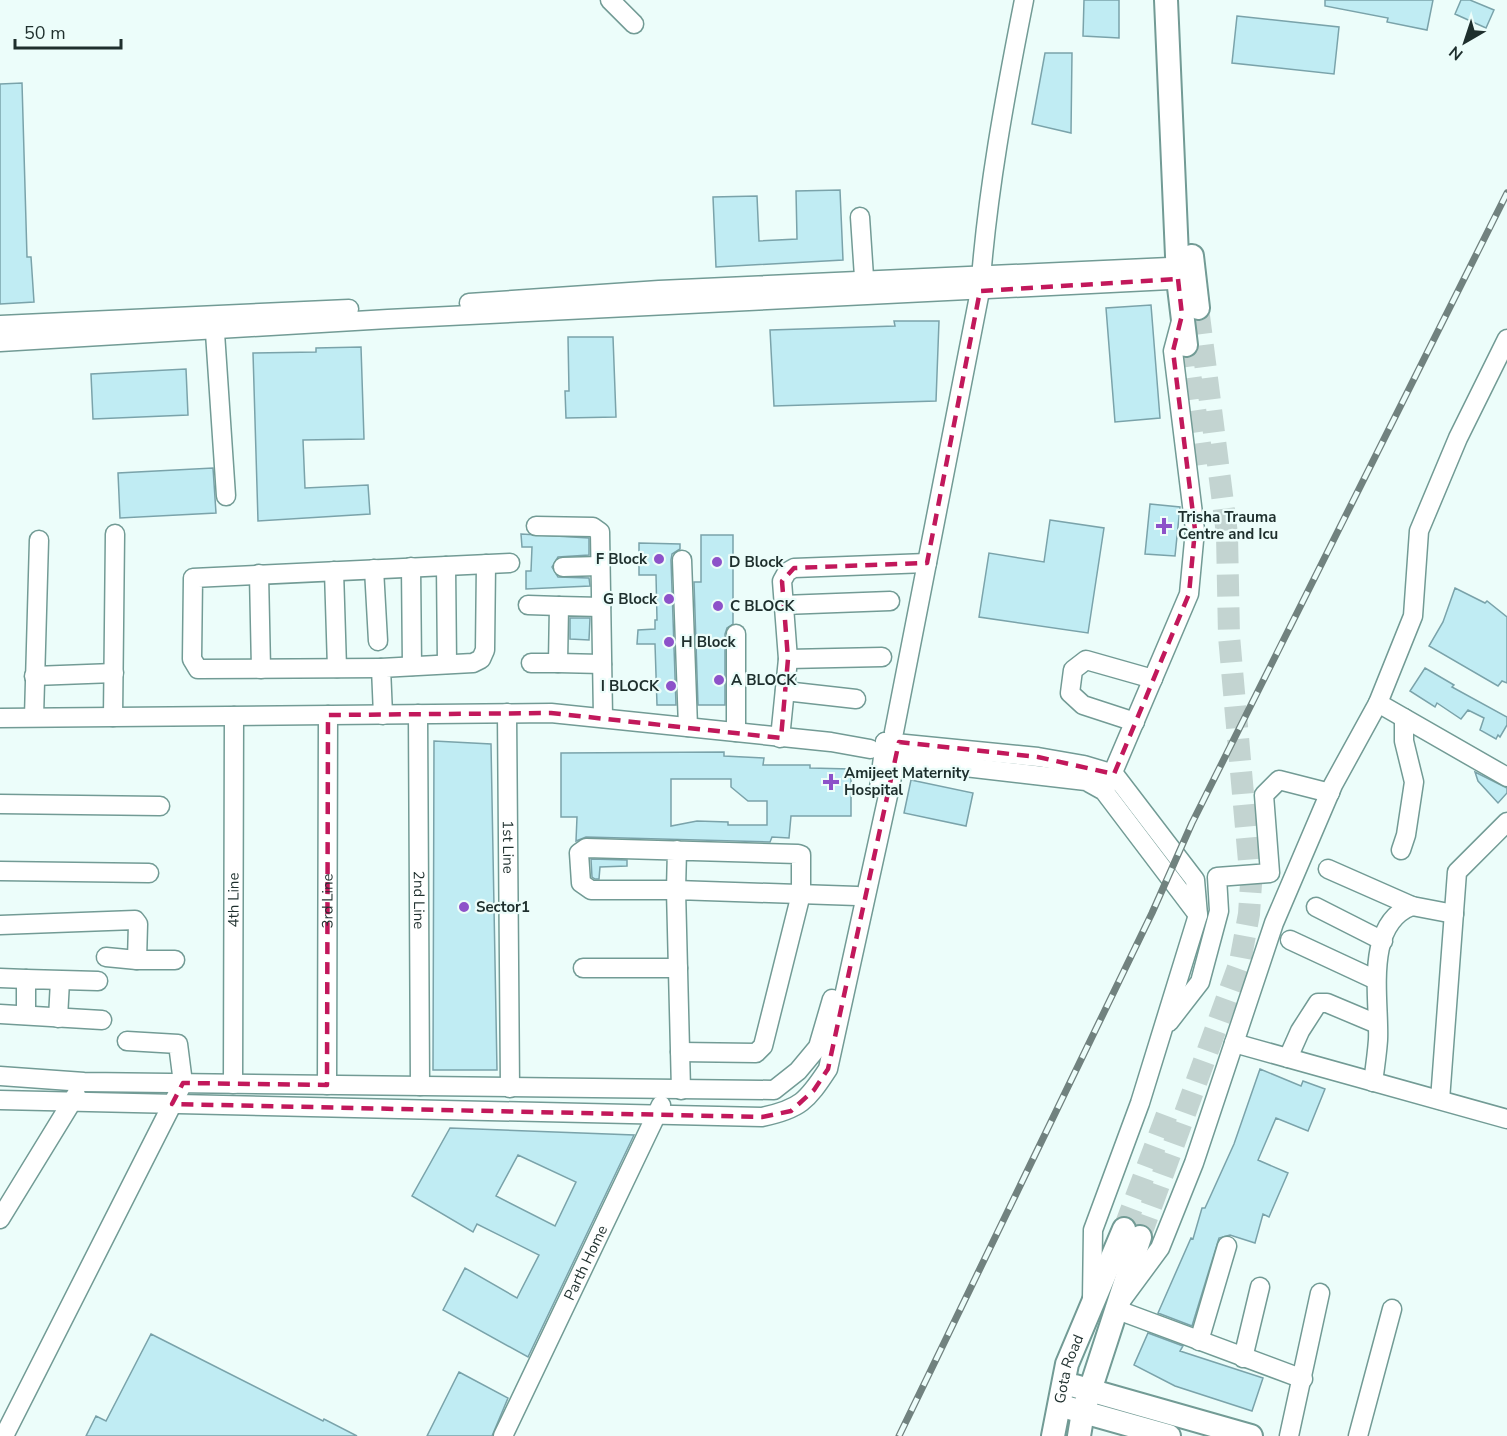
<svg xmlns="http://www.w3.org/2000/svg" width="1507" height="1436" font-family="'Nunito Sans',sans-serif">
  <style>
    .building { fill: #c0ecf3; stroke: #7aa3aa; stroke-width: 1.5; fill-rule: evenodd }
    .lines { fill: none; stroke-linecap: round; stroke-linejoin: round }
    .major-tunnel { stroke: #c3d4d1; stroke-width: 22; stroke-dasharray: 22 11; stroke-linecap: butt }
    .minor-casing { stroke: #729b95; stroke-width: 21 }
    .major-casing { stroke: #729b95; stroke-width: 26 }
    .minor { stroke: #fff; stroke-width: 18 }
    .major { stroke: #fff; stroke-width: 22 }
    .rail-casing { stroke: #71827f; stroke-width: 7 }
    .rail { stroke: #ecfdfa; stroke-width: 4.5; stroke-dasharray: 14; stroke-linecap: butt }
    .marked { fill: none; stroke: #c2185b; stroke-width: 4.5; stroke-dasharray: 12 8; stroke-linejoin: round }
    .poi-dot { fill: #8d52c9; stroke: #ecfdfa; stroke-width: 2 }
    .labels { text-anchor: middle; stroke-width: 4.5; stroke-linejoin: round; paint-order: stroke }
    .poi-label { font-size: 15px; font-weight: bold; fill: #1e2f2d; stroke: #ecfdfa; text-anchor: start }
    .street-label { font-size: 15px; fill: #1e2f2d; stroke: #ecfdfa }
  </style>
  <rect width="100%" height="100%" fill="#ecfdfa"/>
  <path class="building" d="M1084,0H1119V38L1083,36Z
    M1325,0H1433L1427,30L1387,22L1388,18L1325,6Z
    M1461,0H1470L1494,10L1486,28L1455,14Z
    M1237,16L1339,27L1334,74L1232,63Z
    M1045,53H1072L1071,133L1032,124Z
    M22,83L27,257H31L34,302L0,304V84Z
    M840,190L843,260L716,267L713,197L757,196L759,241L797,239L796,191Z
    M1151,305L1160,418L1115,422L1106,308Z
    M894,321H939L936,401L774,406L770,330L895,326Z
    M568,337H613L616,417L566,418L565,391H569Z
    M361,347L364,439L303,440L305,488L368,485L370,514L258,521L253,353L316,352V348Z
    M186,369L188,415L93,419L91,374Z
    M213,468L216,513L120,518L118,473Z
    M1150,504L1180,507L1175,556L1145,554Z
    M1050,520L1104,528L1088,633L979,617L989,553L1044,562Z
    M521,534L589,538V555L558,557L552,567L558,577L589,578L590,586L526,589V571H531L532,547H522Z
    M701,535H733V624L727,628L725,634V705H698L694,582H701Z
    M639,543L680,544V549L672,554L671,560L676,705H657L655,644H637L638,630L655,629V620H657L656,575H639Z
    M1455,588L1485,603L1487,601L1507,617V683L1502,681L1498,686L1429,646L1443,622Z
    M570,618H590L589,640L570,639Z
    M1425,668L1454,685L1452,687L1507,717V725L1500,737L1498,735L1496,739L1480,730L1484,718L1468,710L1461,719L1437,703L1435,707L1410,691Z
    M434,741L491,744L497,1070H433Z
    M724,752V756L764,758L763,765H810V768L851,769V816H791L789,838L772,837L770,842L586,837L576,841L577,817H561V753ZM671,779H731V787L748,801H767V825H728V822L697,821L671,826Z
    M1475,772L1507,788V793L1498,803L1478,781Z
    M911,780L973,793L966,826L904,813Z
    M591,859L627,860V866L600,867L599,879H595L592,877Z
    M1260,1069L1301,1086L1303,1081L1325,1089L1308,1131L1276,1118L1258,1160L1288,1173L1269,1217L1263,1214L1255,1243L1230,1235L1219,1238L1192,1326L1158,1313L1191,1238L1193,1239L1202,1208H1205L1234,1144Z
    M450,1128L634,1135L528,1357L443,1310L465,1268L517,1298L539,1255L477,1224L473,1232L412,1196ZM518,1155L576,1182L555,1226L496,1196Z
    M1148,1333L1183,1346L1180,1351L1263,1378L1252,1411L1175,1386L1134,1365Z
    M151,1334L323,1421L324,1419L357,1436H86L96,1416L106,1421Z
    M459,1372L508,1398L492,1436H427Z"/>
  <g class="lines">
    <path class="major-tunnel" d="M1186,345L1203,465
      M1124,1229L1169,1109
      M1140,1237L1240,962L1249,914L1251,884L1229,636L1227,534L1198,308"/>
    <g class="minor-casing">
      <g id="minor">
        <path d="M610,0L634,24"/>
        <path d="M860,217L865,292"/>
        <path d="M469,303L659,290L1191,266"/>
        <path d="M214,318L226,496"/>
        <path d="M0,325L349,309"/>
        <path d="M0,342L388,319L1190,279"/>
        <path d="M536,526L593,527L600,532L603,718"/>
        <path d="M682,560L688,727"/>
        <path d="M446,566L447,664"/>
        <path d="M411,567L412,666"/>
        <path d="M563,567L600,566"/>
        <path d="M374,569L378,641"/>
        <path d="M334,571L337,668"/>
        <path d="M259,574L261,669"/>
        <path d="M528,605L559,606"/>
        <path d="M783,605L890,601"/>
        <path d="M601,607L559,606L558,663L602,664"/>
        <path d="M736,634V732"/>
        <path d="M788,659L882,657"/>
        <path d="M531,663H558"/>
        <path d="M381,668L198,669L192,659L193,578L510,563"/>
        <path d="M34,676L114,673"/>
        <path d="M785,691L856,699"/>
        <path d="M1378,703L1507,777"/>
        <path id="s1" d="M507,713L510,1088"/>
        <path id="s2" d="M418,714L420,1086"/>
        <path d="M383,715L381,668L473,663L481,659L485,650L486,564"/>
        <path d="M34,717L39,540"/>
        <path d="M113,717L115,534"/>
        <path d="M0,718L551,713L831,742L870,749"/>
        <path d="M1135,722L1083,705L1070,693L1073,670L1086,660L1153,679"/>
        <path d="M894,732L980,291C987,193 1005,96 1024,0"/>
        <path d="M780,738L788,659L782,581L787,572L794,568L927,563"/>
        <path d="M885,742L1038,757L1084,765L1114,774L1195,880L1198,915L1140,1103L1093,1230L1092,1300"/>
        <path d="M1108,784L1189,594L1195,530L1173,351L1181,321"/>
        <path d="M879,788L885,742"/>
        <path d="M0,804L160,806"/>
        <path d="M677,850L676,890H591L581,883L579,853L586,848L798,854L801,855V894L763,1046L756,1053L680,1052"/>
        <path d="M1401,850L1406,835L1414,782L1404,741V718"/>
        <path d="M1328,869L1412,906"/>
        <path d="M0,871L149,873"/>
        <path d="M1316,907L1383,941"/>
        <path d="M0,925L135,920L138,924L137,960H175"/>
        <path d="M1290,940L1376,980"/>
        <path d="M106,957L137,960"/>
        <path d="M583,968H678"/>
        <path d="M0,978L26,979"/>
        <path d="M0,1014L102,1020"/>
        <path d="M26,1015V979L98,981"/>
        <path d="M58,1018L60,981"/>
        <path d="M1169,1022L1200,982L1219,911L1217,877L1270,873L1264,795L1279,780L1330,793"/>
        <path d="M1234,1043L1507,1119"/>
        <path d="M1288,1058L1300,1031L1318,1003H1327L1377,1024"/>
        <path d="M0,1076L84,1082L774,1090L798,1071L818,1047L832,999"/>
        <path d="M1373,1082C1375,1068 1377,1054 1378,1040C1380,1002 1363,924 1412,906L1454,914"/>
        <path id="s3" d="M233,1084L234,716"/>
        <path id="s4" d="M327,1085L328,715"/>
        <path d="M681,1090L676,890L857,896"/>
        <path d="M0,1100L762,1117C800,1109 807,1101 828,1069L896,759L1086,781L1104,791L1198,915"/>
        <path d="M1440,1100L1457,872L1507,822"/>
        <path d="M0,1219L76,1095"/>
        <path d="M1199,1341L1227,1246"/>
        <path d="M1243,1358L1260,1287"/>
        <path d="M1303,1379L1115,1309L1160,1248L1194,1163L1274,923L1333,785L1378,703L1413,616L1419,531L1458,438L1507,339"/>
        <path d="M4,1436L183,1083L178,1044L127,1041"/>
        <path id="s5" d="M503,1436L661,1105"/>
        <path d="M1289,1436L1320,1293"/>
        <path d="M1358,1436L1392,1309"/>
      </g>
    </g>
    <g class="major-casing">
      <g id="major">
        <path d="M1166,0L1178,279L1186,345"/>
        <path d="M1192,256L1198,308"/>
        <path d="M1075,1386L1251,1436"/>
        <path d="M1069,1408L1169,1436"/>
        <path id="s6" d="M1053,1436L1067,1364L1124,1229"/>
        <path d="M1079,1436L1083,1412L1140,1237"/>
      </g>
    </g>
    <use href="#minor" class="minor"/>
    <use href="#major" class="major"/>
    <g class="rail-casing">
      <path id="rail" d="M899,1436L1152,913L1192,823L1507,193"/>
    </g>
    <use href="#rail" class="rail"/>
  </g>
  <path class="marked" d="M1178,279L1182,315L1173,351L1195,530L1189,594L1114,774L1038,757L899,742L828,1069L814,1090L791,1111L762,1117L172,1104L183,1083L327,1085L328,715L551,713L781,738L788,659L782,581L794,568L927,563L980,291Z"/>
  <g class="poi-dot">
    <path d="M1161 517h6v6h6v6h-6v6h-6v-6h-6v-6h6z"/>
    <circle cx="659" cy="559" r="6"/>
    <circle cx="717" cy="562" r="6"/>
    <circle cx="669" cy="599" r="6"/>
    <circle cx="718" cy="606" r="6"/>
    <circle cx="669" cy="642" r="6"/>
    <circle cx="719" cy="680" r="6"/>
    <circle cx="671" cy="686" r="6"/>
    <path d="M828 773h6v6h6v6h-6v6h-6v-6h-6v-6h6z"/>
    <circle cx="464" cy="907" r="6"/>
  </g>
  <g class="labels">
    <g class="poi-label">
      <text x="1178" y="522">Trisha Trauma<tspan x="1178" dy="17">Centre and Icu</tspan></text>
      <text x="647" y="564" text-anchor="end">F Block</text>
      <text x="729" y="567">D Block</text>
      <text x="657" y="604" text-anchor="end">G Block</text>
      <text x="730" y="611">C BLOCK</text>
      <text x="681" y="647">H Block</text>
      <text x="731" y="685">A BLOCK</text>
      <text x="659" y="691" text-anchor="end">I BLOCK</text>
      <text x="844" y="778">Amijeet Maternity<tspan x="844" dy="17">Hospital</tspan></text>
      <text x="476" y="912">Sector1</text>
    </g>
    <g class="street-label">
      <text dy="5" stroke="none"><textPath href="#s1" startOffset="134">1st Line</textPath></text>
      <text dy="5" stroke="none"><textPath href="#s3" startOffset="184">4th Line</textPath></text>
      <text dy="5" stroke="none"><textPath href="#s4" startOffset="184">3rd Line</textPath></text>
      <text dy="5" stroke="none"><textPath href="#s2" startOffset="186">2nd Line</textPath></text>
      <text dy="5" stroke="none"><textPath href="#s5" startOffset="192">Parth Home</textPath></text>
      <text dy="5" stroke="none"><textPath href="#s6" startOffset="69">Gota Road</textPath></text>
    </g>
  </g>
  <g transform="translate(1465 42) rotate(219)" stroke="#ecfdfa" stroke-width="4.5" paint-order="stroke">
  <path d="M0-4.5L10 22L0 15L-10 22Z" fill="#1e2f2d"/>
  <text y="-9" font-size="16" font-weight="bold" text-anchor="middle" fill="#1e2f2d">N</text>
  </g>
  <path d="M15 39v9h106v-9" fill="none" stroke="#1e2f2d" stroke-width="3"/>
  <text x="24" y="39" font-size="18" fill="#1e2f2d" stroke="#ecfdfa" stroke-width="4.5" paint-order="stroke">50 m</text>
</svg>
